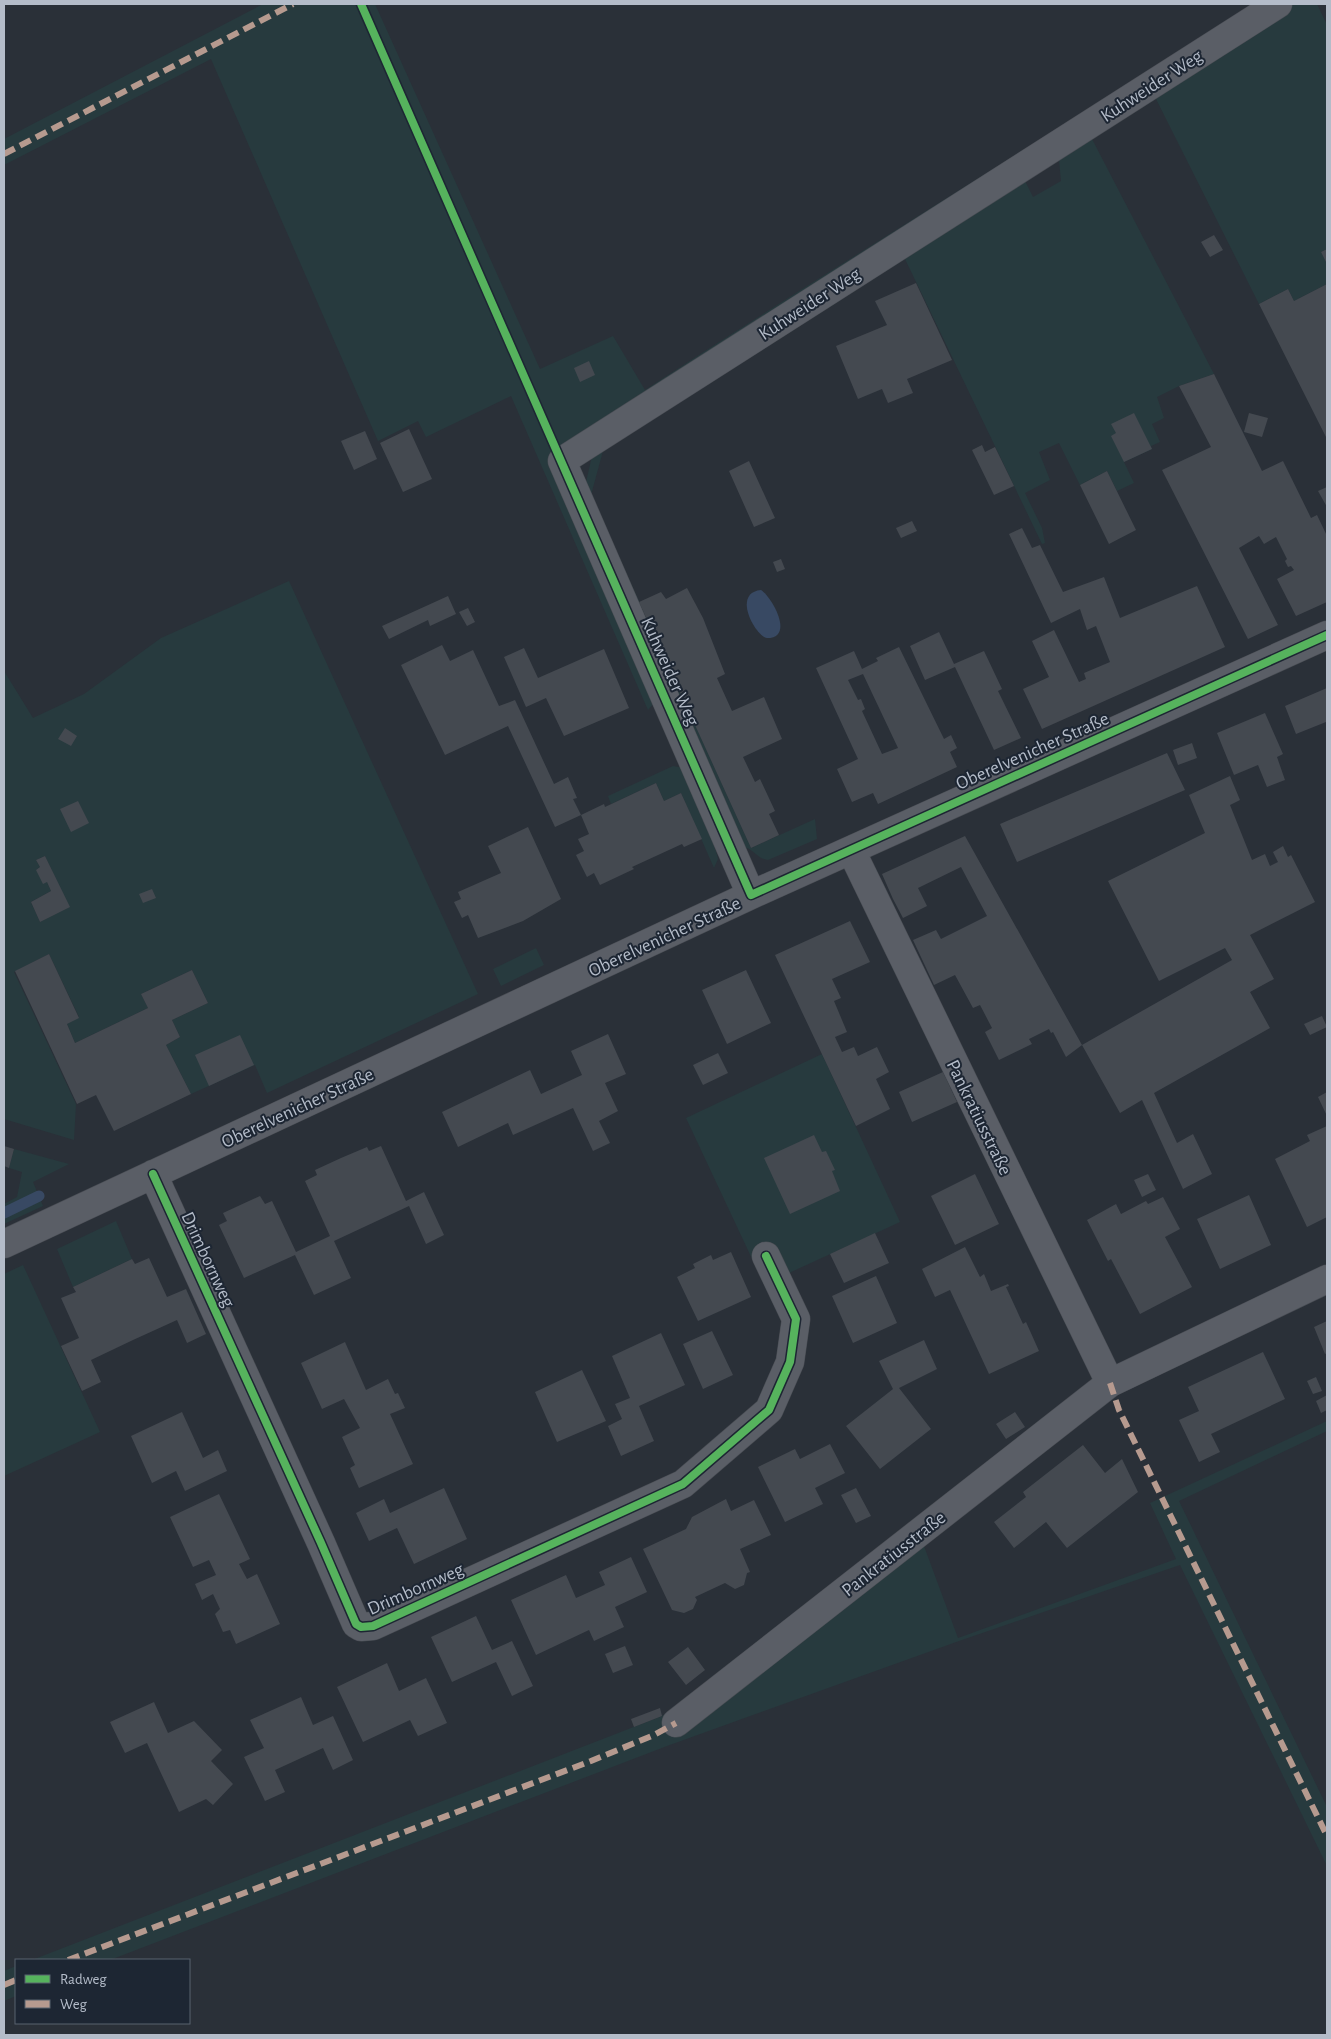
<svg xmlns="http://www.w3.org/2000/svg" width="1331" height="2039" font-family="'Alegreya Sans',sans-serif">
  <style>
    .green { fill: #273a3e; fill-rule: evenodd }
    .water { fill: #384963 }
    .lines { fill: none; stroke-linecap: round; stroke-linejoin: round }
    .stream { stroke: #384963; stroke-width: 11 }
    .building { fill: #444950; fill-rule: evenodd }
    .minor-casing { stroke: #484c53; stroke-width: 29 }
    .minor { stroke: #5a5e66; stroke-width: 28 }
    .quiet { stroke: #b69a8f; stroke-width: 6; stroke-dasharray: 12 6; stroke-linecap: butt }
    .cycleway-casing { stroke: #1d2633; stroke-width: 11 }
    .cycleway { stroke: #56b35d; stroke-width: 8 }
    .labels { text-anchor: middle; stroke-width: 4; stroke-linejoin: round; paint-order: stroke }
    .street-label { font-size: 19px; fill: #b4bcc9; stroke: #1d2633 }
  </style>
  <rect width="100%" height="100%" fill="#2a3038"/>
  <path class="green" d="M263,4H375L540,369L613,336L645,390C847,259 1052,133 1255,4H1265L649,396L615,417L596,425L601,445L1023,177L1033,197L1061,181L1059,160L1062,152L1201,63L1204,67L1226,54L1228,47L1294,4H1317L1327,25V249L1321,252L1327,264V284L1294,301L1288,289L1259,304L1156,99L1092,139L1214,374L1179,386L1157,397L1164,418L1152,424L1160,442L1151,446L1152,449L1124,462L1134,483L1117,491L1107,471L1080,485L1059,443L1039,452L1050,480L1025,493L1042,528L1045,543L1042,544L905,259L603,451L591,495L751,848L815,819L817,839L768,860C757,859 754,849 744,847L589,508L586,482L592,456L555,470L655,702L648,710L511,396L426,437L418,421L378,441L211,59L4,165V139Z
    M289,581L478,994L267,1093L255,1065L191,1094L166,1045L180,1037L172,1020L208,1003L192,970L141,994L148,1008L75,1043L67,1024L79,1017L49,954L14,972L76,1104L74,1140L4,1119V671L33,718L84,694L161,638ZM45,856L69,907L40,922L31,902L51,891L47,882L36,870L40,867L36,860Z
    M673,766L684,768L688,774L716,851L718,859L714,868L681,793L664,801L656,783L611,804L608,796Z
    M536,948L544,965L501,986L493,969Z
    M822,1054L900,1222L789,1273L778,1250L754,1263L686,1118Z
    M14,1149L69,1164L33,1182L43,1206L4,1224V1204L17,1197L22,1172L9,1168Z
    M116,1221L132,1259L73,1287L57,1249Z
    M23,1265L100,1432L4,1476V1274Z
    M1327,1421V1431L1179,1501L1327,1807V1866L1180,1565L959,1641L667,1746L110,1960H32L662,1716L914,1519L958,1638L1176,1559L1150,1503Z
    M16,1966V1996L4,2001V1971Z"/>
  <path class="water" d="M761,590C772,597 795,638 767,638C756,637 731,593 761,590Z"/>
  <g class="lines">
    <path class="stream" d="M4,1213L39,1196"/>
  </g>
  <path class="building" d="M1214,235L1223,250L1210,257L1201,242Z
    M1327,249V264L1321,252Z
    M916,283L952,360L907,379L913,393L888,403L882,389L858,399L836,346L887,325L875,301Z
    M1327,284V439L1259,304L1288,289L1294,301Z
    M589,361L595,375L580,382L574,368Z
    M1214,374L1262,471L1283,461L1311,518L1317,515L1327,536V602L1296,616L1277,579L1294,570L1291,566L1288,567L1285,561L1287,559L1276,537L1264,544L1259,536L1239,548L1278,625L1248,639L1162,470L1211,447L1179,386Z
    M1134,413L1152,449L1124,462L1111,436L1116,433L1111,424Z
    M1249,413L1268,418L1262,437L1244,432Z
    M409,429L432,479L403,492L380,443Z
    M365,431L377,459L354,470L341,441Z
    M982,445L985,452L995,447L1014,486L994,495L972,450Z
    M749,461L775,518L754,527L729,471Z
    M1107,471L1136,530L1109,544L1080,485Z
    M1327,487V507L1318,491Z
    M912,521L917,531L901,538L896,528Z
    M1022,528L1032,548L1040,545L1063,592L1104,577L1120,618L1197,586L1225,647L1042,729L1023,689L1049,677L1032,641L1054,630L1079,682L1086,679L1084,673L1110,662L1096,626L1087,630L1080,609L1051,623L1009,534Z
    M781,559L785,569L777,572L773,562Z
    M687,588L703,618L725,674L717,678L732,711L764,697L782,739L743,757L755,782L760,779L775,811L769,814L779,835L751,848L639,602L661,592L666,599Z
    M448,596L456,614L430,626L428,620L389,639L382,626Z
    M468,608L475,622L467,626L459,612Z
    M939,632L954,664L984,651L1002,689L998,691L1021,738L994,750L955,667L925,680L910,646Z
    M442,645L450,661L473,650L499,706L515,700L554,784L568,777L577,798L573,799L581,815L604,804L605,807L656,783L664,801L681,793L702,839L684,847L682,844L632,867L634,869L600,885L594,873L587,877L576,855L584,851L578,839L589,834L581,815L555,827L508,726L445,755L401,665Z
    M899,647L944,739L951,735L957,748L950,752L957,767L878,804L873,793L852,802L837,769L858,759L816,668L854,651L862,669L878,661L876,658ZM863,674L898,748L882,754L862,711L865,709L861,699L858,700L848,680Z
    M524,648L538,678L604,649L629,708L564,736L546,698L526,707L504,657Z
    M1327,688V726L1326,722L1296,734L1285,706Z
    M1265,713L1283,754L1277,757L1285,780L1267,787L1258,765L1234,775L1217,733Z
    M65,728L77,736L71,746L58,739Z
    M1192,743L1197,758L1178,765L1173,750Z
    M1167,753L1185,790L1017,862L1000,824Z
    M1230,776L1240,800L1230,805L1252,860L1265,854L1270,866L1278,862L1273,852L1283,846L1288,857L1291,855L1315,902L1250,935L1274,979L1250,992L1270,1028L1154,1093L1177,1143L1193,1134L1212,1174L1183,1189L1142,1100L1120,1113L1082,1045L1232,960L1225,948L1159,981L1108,881L1205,833L1189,795Z
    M78,801L89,823L71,832L60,809Z
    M528,827L561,899L523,921L478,938L468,915L462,918L454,902L461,899L458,892L501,873L488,846Z
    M965,836L1082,1045L1066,1057L1053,1032L1051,1033L1049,1029L1029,1039L1032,1044L999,1060L985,1032L992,1028L980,1005L973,1008L955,975L934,985L913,940L936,930L941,939L987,916L961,867L918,888L927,906L903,918L893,899L882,874Z
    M45,856L70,907L40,922L31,902L51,891L47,882L43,884L36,870L40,867L36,860Z
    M152,889L156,898L143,903L139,894Z
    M850,921L870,962L832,979L841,998L834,1001L847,1032L835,1037L842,1052L854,1047L858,1056L877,1047L889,1072L876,1079L890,1109L856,1126L775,955Z
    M49,954L79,1018L67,1024L75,1043L148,1008L141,994L192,970L208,1003L172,1020L180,1037L166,1045L191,1094L114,1131L96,1095L77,1104L15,971Z
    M746,970L771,1023L727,1044L702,990Z
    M1322,1016L1327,1027L1310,1035L1304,1024Z
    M608,1034L626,1074L605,1083L618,1111L599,1121L610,1143L593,1151L573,1108L513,1135L508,1123L458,1147L442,1112L530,1070L541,1094L582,1075L571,1051Z
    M240,1035L254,1065L209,1086L195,1055Z
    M718,1053L728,1073L703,1085L693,1065Z
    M943,1072L957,1102L912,1122L899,1092Z
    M1327,1092V1116L1318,1097Z
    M1327,1126V1217L1307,1227L1275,1159L1310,1141L1307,1135Z
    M814,1135L822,1152L826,1151L835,1170L832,1171L840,1191L790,1214L764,1158Z
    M4,1146L14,1149L9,1168L4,1166Z
    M381,1146L406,1201L424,1192L444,1235L426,1244L409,1206L334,1241L351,1278L314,1295L295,1255L244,1278L219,1225L227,1221L223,1213L260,1196L265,1204L272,1201L296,1252L330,1236L305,1181L317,1175L315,1170L341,1158L367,1147L369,1151Z
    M975,1174L999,1224L955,1245L931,1196Z
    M1148,1174L1156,1190L1142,1197L1134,1180Z
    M1249,1195L1271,1245L1220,1269L1197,1219Z
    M1163,1197L1180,1229L1165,1237L1192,1287L1140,1314L1111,1259L1108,1261L1087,1220L1116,1204L1121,1214L1146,1201L1148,1204Z
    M875,1233L889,1263L844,1283L830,1254Z
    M965,1247L980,1277L984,1274L991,1291L1008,1284L1009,1286L1006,1287L1023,1324L1026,1322L1039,1351L989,1374L950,1290L935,1297L922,1269Z
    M731,1252L751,1297L698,1321L677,1277L695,1268L693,1264L711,1255L713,1260Z
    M149,1258L167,1297L186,1289L206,1334L187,1343L177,1320L133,1340L91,1360L101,1382L82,1391L61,1346L79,1338L61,1298L76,1292L73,1287L132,1259L135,1264Z
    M876,1276L897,1323L853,1343L832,1296Z
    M1327,1321V1353L1325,1354L1314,1327Z
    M712,1331L733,1375L703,1389L683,1344Z
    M661,1333L685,1385L639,1406L654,1441L621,1456L608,1426L622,1419L615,1404L630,1398L612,1356Z
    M924,1340L937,1369L899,1388L931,1429L880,1469L846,1426L893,1389L879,1361Z
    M345,1342L366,1390L388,1379L395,1394L398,1393L405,1408L390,1414L413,1464L359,1488L350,1468L355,1465L342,1437L360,1428L344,1399L322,1409L301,1363Z
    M1263,1352L1285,1399L1211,1434L1220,1452L1199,1462L1179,1420L1199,1411L1188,1387Z
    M582,1370L606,1421L557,1442L535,1392Z
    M1316,1377L1322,1391L1313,1394L1307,1381Z
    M1327,1395V1410L1321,1413L1316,1401Z
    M182,1412L203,1458L218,1450L227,1471L185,1491L176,1471L152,1483L131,1436Z
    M1015,1412L1025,1427L1006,1439L996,1424Z
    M830,1444L845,1473L815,1488L823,1504L785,1522L758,1467L795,1449L800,1459Z
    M1083,1445L1105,1473L1122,1459L1138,1492L1067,1548L1046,1522L1014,1548L994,1522L1026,1497L1023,1492Z
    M444,1488L467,1539L414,1564L397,1528L369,1541L356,1513L384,1499L390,1513Z
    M856,1488L871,1516L856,1523L841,1495Z
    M219,1494L250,1559L239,1564L247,1579L257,1574L280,1624L236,1644L230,1630L223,1632L215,1614L220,1609L213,1594L202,1600L195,1584L216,1575L209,1560L193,1567L170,1517Z
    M726,1499L731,1511L754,1500L771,1535L740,1549L750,1572L747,1573L744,1585L735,1589L725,1583L695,1597L697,1600L693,1609L684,1613L672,1610L643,1549L686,1529L692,1517Z
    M631,1557L647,1592L615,1607L624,1627L594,1641L589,1630L536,1655L511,1600L566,1575L576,1598L605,1585L599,1572Z
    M476,1616L492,1650L512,1641L533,1686L512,1696L496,1662L452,1682L431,1637Z
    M625,1646L633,1665L613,1673L605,1654Z
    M688,1647L705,1670L686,1685L668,1662Z
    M387,1663L399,1691L426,1678L447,1723L418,1736L410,1720L363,1742L337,1687Z
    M301,1697L313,1725L333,1716L353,1760L333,1770L323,1748L275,1770L285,1792L265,1801L244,1757L264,1748L250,1720Z
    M154,1702L168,1733L194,1721L222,1750L211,1761L233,1784L213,1805L206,1799L179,1812L147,1743L125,1753L110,1722Z
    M660,1708L662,1716L634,1727L631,1719Z"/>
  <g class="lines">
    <g class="minor-casing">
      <path id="minor" d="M851,850L1110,1383
        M751,895L562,461L1278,4
        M153,1174L321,1543L356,1624L361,1627L373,1626L683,1484L769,1410L790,1362L796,1319L766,1256
        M4,1244L751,895L1327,635
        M676,1723L1110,1383L1327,1279"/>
    </g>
    <use href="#minor" class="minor"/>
    <path class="quiet" d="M4,154L293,4
      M1110,1383L1119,1410L1327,1836
      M68,1960L591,1761L654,1735L676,1723
      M4,1985L16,1980"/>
    <g class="cycleway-casing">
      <path id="cycleway" d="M361,4L751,895L1327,635
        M153,1174L321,1543L356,1624L361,1627L373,1626L683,1484L769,1410L790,1362L796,1319L766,1256"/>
    </g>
    <use href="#cycleway" class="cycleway"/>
  </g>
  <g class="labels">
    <g class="street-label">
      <text transform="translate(1151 85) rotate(-33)" y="7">Kuhweider Weg</text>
      <text transform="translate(809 303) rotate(-33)" y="7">Kuhweider Weg</text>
      <text transform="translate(671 671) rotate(66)" y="7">Kuhweider Weg</text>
      <text transform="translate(1032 750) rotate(-24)" y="7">Oberelvenicher Straße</text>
      <text transform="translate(664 936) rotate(-25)" y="7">Oberelvenicher Straße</text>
      <text transform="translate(297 1107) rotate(-25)" y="7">Oberelvenicher Straße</text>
      <text transform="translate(980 1117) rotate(64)" y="7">Pankratiusstraße</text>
      <text transform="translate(209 1259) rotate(65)" y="7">Drimbornweg</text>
      <text transform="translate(893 1553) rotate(-38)" y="7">Pankratiusstraße</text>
      <text transform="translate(415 1588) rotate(-24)" y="7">Drimbornweg</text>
    </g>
  </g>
  <rect width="1331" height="2039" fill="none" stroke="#b4bcc9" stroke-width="10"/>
  <rect x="15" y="1959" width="175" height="65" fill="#1d2633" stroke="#59626f"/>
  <rect x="25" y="1975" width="25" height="8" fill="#56b35d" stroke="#59626f"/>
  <text x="60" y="1984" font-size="15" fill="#b4bcc9">Radweg</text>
  <rect x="25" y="2000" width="25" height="8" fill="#b69a8f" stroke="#59626f"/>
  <text x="60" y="2009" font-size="15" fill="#b4bcc9">Weg</text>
</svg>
